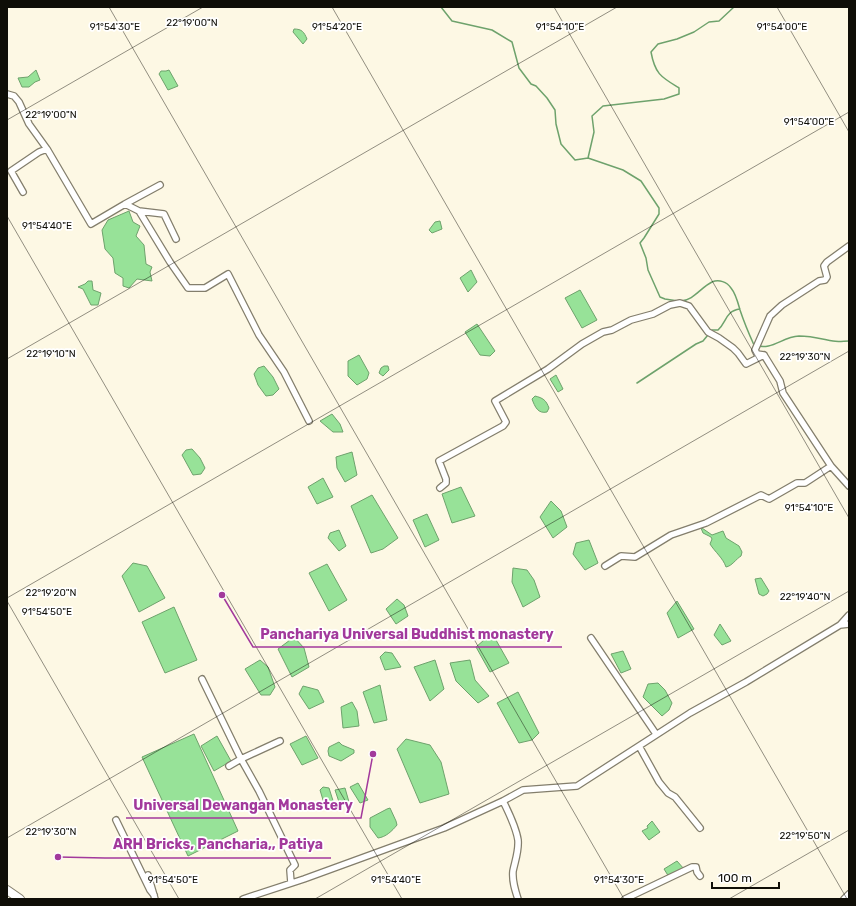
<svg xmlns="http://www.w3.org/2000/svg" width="856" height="906" font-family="Rubik,sans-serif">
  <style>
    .water { fill: #97e298; stroke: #6ea26c }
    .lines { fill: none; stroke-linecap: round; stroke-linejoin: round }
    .stream { stroke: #6ea26c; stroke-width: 1.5 }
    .minor-casing { stroke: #837e6c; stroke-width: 8 }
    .highway-casing { stroke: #837e6c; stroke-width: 10 }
    .minor { stroke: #fff; stroke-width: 5.5 }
    .highway { stroke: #fff; stroke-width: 8 }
    .ticks { fill: none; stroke: #0f0e07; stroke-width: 1; stroke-opacity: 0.45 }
    .ticks-label { font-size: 10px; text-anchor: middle; fill: #0f0e07; stroke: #fff; stroke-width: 3.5; stroke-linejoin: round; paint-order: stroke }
    .leader { fill: none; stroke: #a2399c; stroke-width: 1.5 }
    .callout-dot { fill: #a2399c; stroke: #fff; stroke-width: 1.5 }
    .callout-label { font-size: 14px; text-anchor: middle; font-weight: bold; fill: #a2399c; stroke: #fff; stroke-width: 3.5; stroke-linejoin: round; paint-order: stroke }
  </style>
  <rect width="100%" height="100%" fill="#fdf8e4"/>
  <path class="water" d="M294,29C302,29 304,32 307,39L303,44L293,32Z
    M36,70L40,80L35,82L29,87H22L18,78L28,77Z
    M169,70L178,86L168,90L159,74L161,71H166Z
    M129,211L133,222L140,226L136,236L144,245L146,264L152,267L150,272L152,281L137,279L129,288L123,286V278L115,273L113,258L105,249L102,230L108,220Z
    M440,221L442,229L432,233L429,230L435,222Z
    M471,270L477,282L468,292L460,278Z
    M88,281H92L93,290L101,293L98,305H91L83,289L78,287L85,284Z
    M580,290L597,320L582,328L565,298Z
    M477,324L495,351L490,356L480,355L465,332Z
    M359,355L369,373L367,379L357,385L348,376V361Z
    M264,366L273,377L279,389L273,395L266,396L258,385L254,374L258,368Z
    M384,366H388L389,370L383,376L379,373L381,368Z
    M556,375L563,389L558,392L550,379Z
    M535,396C543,398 546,400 549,408L547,412C538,414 535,407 532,399Z
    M332,414L340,424L343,432H333L320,421Z
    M192,449L200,458L205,468L201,474L193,475L182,455L186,450Z
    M352,452L357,475L345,482L337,468L336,457Z
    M323,478L333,497L317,504L308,487Z
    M461,487L475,516L452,523L442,494Z
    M372,495L398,538L383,549L371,553L351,506Z
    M551,501L561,511L567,527L553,538L540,517Z
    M427,514L439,540L425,547L413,520Z
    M701,528H702L712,535L723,531L726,538L739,546L742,552L741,556C736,559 732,566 726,567C723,558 715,552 710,544L712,539L711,537L703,533Z
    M339,530L346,546L339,551L328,538L330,533Z
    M589,540L598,563L585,570L573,554L576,543Z
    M133,563L147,566L165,598L139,612L122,576Z
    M327,564L347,600L329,611L309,573Z
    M513,568L527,570L534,580L540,597L523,607L512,582Z
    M761,578L769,591L767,594L763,596L759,594L755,579Z
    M397,599L404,605L408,616L396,624L386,609Z
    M677,601L694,629L678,638L667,613Z
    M174,607L197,660L165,673L142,622Z
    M720,624L731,641L722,645L714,635Z
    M492,633L509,663L490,672L476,647Z
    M294,637L304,648L309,667L292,677L278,649Z
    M623,651L631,669L621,673L611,654Z
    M385,652L392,653L401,667L385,670L380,657Z
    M260,660L268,667L275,687L270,695H261L245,669Z
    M435,660L444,689L430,701L414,667Z
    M470,660L475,680L489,696L478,703L456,681L450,663Z
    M658,683L665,690L672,703L669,710L662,716L643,697L648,684Z
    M380,685L387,720L374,723L363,692Z
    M303,686L318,690L324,702L309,709L299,694Z
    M518,692L539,733L532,740L519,743L497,703Z
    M352,702L357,711L359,726L343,728L341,707Z
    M194,734L238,831L188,856L142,757Z
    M217,736L231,761L214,771L201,746Z
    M306,736L318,758L302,765L290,744Z
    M406,739L430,745L441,762L449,794L420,803L397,749Z
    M339,742L342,745L354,750V753L341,761L329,756L328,751L329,747Z
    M358,783L368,800L360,803L350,787Z
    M323,787L329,788L335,807L326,810L320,790Z
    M345,788L349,802L340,805L335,790Z
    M390,808L396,821L397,825C392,831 386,837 378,838L370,827V818L387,809Z
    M652,821L660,832L649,840L642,831L648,828L647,826Z
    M677,861L684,869L669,877L664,869Z"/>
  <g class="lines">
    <path class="stream" d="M441,7L452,21L492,30L512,42L519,68L531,84L536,86L547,98L555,110L556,124L561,144L575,160L588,158L623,170L641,181L659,208V214L644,238L640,243L646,258L648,270L660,297L665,299L678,301
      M588,158L594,132L592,116L603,106L664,99L679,94V88C661,77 655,74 651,52L658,44L677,39L694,32L709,22L719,21L734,7
      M681,301C694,300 700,288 712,282C719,279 727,282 731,288C736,294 738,303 740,310C744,322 749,334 754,345C773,351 781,337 799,336C811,336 822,339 833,341C838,342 844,341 849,341
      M637,383L696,344L703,341L712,330H718C727,322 725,311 740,309"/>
    <g class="minor-casing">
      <path id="minor" d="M7,94L14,96L19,102L29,124L47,149L91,224L125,204L139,211L170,262L188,288H205L228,274L259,335L284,372L309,421
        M23,192L11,171L39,152L47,149
        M125,204L160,185
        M139,211L164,214L176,239
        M764,355L757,354L755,350L770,316L782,305L819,281L825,280L827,277L824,266L827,262L849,246
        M440,488L446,483V479L439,461L503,426L506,422L495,401L548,369L582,344L603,332L612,330L631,320L653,314L670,305L680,303L689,306L708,332L719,338L733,348L738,353L746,364L764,355L780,381L783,393L831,466L849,486
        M605,566L621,556L635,557L671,535L706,523L761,495L769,499L797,483H805L831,466
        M840,625L849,615
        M591,638L656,734
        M202,679L241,759L259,791L295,865L290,870L291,883
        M639,746L659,782L668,793L675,797L700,828
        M229,766L241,759L280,741
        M503,801C509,813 516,827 518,840C519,851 515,861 513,871C512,881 515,890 518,899
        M116,820L150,890L154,895
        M148,875L155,899
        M243,899L304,879L444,828L503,801L523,790L577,786L690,713L746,682L840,625L849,624
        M625,899L692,867H696L697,872L700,876
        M844,899L849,894"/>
    </g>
    <g class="highway-casing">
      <path id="highway" d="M7,890L20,899"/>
    </g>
    <use href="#minor" class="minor"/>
    <use href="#highway" class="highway"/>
  </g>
  <path class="ticks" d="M109,7L624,899M332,7L847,899M554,7L849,518M777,7L849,132M7,120L203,7M7,216L402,899M7,359L617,7M7,598L849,112M7,601L179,899M7,838L849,351M315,899L849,591M729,899L849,830"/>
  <g class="ticks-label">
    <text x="192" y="26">22°19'00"N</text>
    <text x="115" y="30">91°54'30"E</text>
    <text x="337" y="30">91°54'20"E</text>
    <text x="560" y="30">91°54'10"E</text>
    <text x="782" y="30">91°54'00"E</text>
    <text x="51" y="118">22°19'00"N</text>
    <text x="809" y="125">91°54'00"E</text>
    <text x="47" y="229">91°54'40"E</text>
    <text x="51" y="357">22°19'10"N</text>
    <text x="805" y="360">22°19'30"N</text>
    <text x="809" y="511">91°54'10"E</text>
    <text x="51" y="596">22°19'20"N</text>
    <text x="805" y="600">22°19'40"N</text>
    <text x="47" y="615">91°54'50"E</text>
    <text x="51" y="835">22°19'30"N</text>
    <text x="805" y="839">22°19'50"N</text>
    <text x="173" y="883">91°54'50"E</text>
    <text x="396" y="883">91°54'40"E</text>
    <text x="619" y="883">91°54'30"E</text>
  </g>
  <path class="leader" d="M222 595L253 647H562M373 754L361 818H126M58 857L105 858H331"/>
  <g class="callout-dot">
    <circle cx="222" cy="595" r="4"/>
    <circle cx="373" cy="754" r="4"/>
    <circle cx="58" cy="857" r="4"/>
  </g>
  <g class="callout-label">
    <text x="407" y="639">Panchariya Universal Buddhist monastery</text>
    <text x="243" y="810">Universal Dewangan Monastery</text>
    <text x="218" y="849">ARH Bricks, Pancharia,, Patiya</text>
  </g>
  <rect width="856" height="906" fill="none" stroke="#0f0e07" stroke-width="16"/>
  <path d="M712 882v6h67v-6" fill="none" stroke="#0f0e07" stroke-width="2"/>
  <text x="718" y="882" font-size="12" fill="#0f0e07" stroke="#ffffff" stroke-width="3" paint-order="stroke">100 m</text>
</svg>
